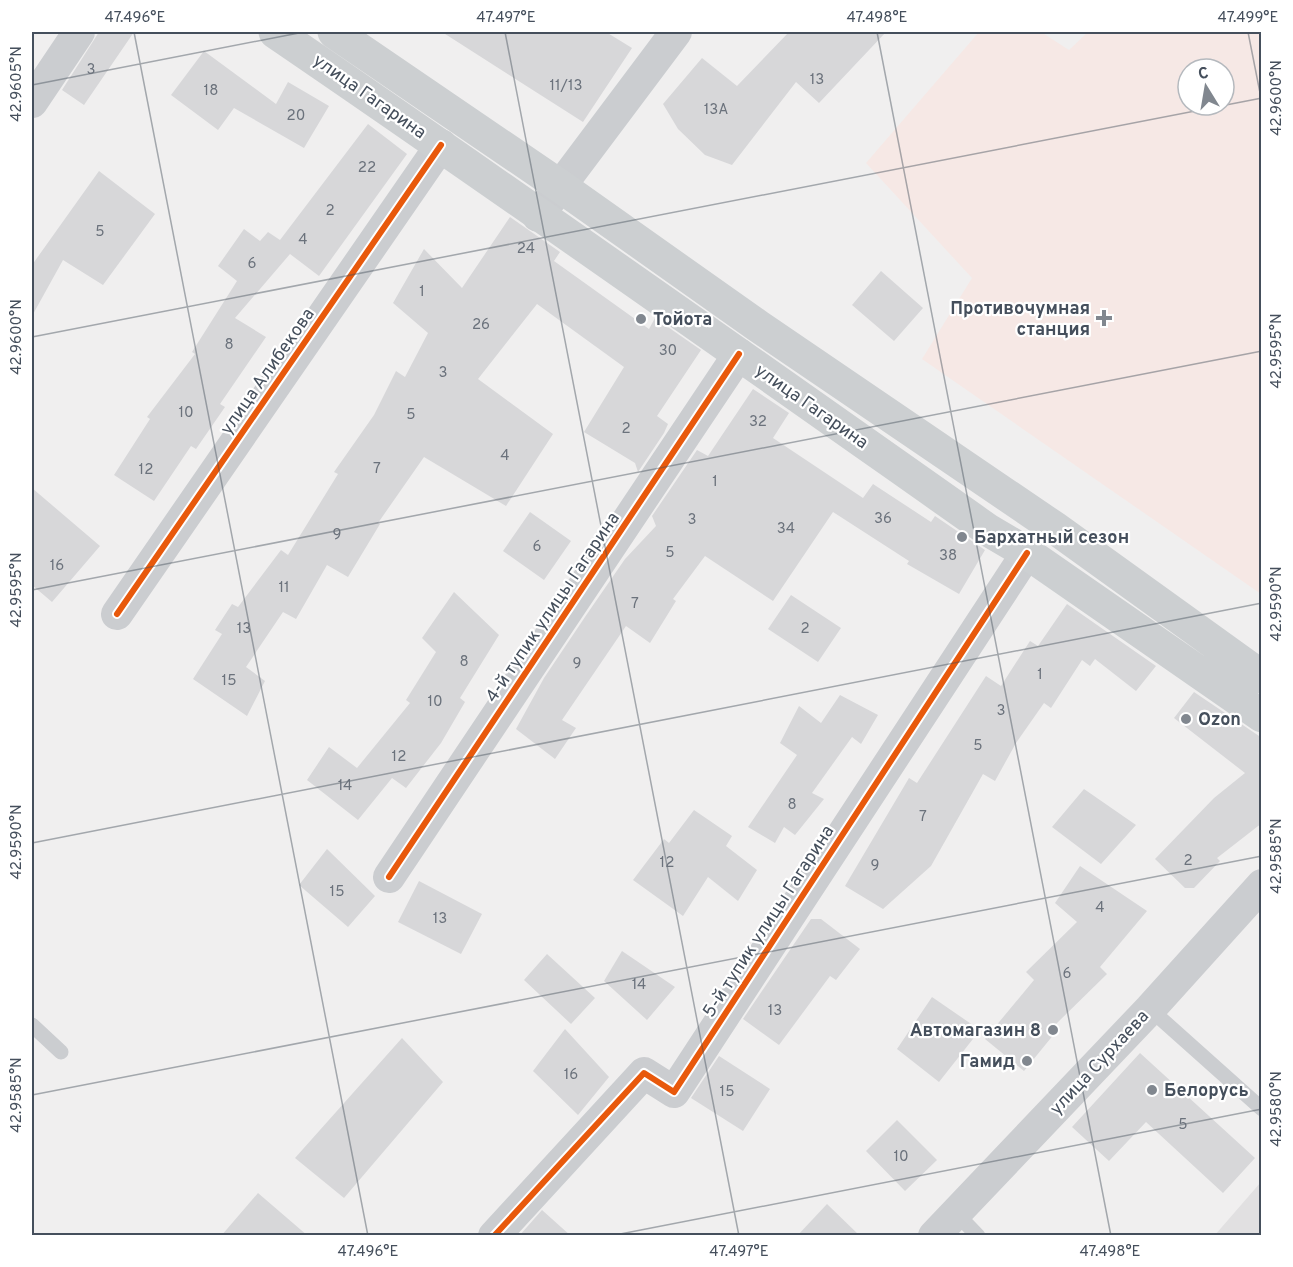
<svg xmlns="http://www.w3.org/2000/svg" width="1293" height="1267" font-family="Overpass,sans-serif">
  <style>
    .education { fill: #e1e0e1 }
    .medical { fill: #f6e8e5; fill-rule: evenodd }
    .building { fill: #d7d7d9 }
    .lines { fill: none; stroke-linecap: round; stroke-linejoin: round }
    .service { stroke: #cbcdd0; stroke-width: 15 }
    .minor { stroke: #cbcdd0; stroke-width: 32 }
    .secondary { stroke: #cccfd1; stroke-width: 33 }
    .cycleway-casing { stroke: #fff; stroke-width: 10 }
    .cycleway { stroke: #e8590c; stroke-width: 6 }
    .ticks { fill: none; stroke: #454f5c; stroke-width: 1.5; stroke-opacity: 0.45 }
    .poi-dot { fill: #81878f; stroke: #fff; stroke-width: 2 }
    .labels { text-anchor: middle; stroke-width: 4.5; stroke-linejoin: round; paint-order: stroke }
    .number-label { font-size: 15px; fill: #6b727c }
    .street-label { font-size: 18px; fill: #454f5c; stroke: #fff }
    .poi-label { font-size: 18px; font-weight: bold; fill: #454f5c; stroke: #fff; text-anchor: start }
    .neatline { fill: none; stroke: #454f5c; stroke-width: 2 }
    .ticks-label { font-size: 15px; text-anchor: middle; fill: #454f5c }
  </style>
  <rect width="100%" height="100%" fill="#f0efef"/>
  <path class="education" d="M1261,1182V1235H1215Z"/>
  <path class="medical" d="M979,32H1041L1069,50L1088,32H1261V594L922,359L972,278L866,163ZM1188,69H1224V105H1188Z"/>
  <path class="building" d="M99,32H134L84,105L62,90Z
    M442,32H606L632,48L583,122Z
    M789,32H886L819,103L796,82L732,165L705,155L678,129L663,104L702,58L737,86Z
    M204,51L276,104L288,82L329,106L304,148L234,108L218,130L171,95Z
    M368,124L407,154L319,276L290,254L235,318L266,337L220,404L225,407L196,449L191,446L154,501L114,475L150,419L147,417L195,354L192,352L237,281L218,266L244,229L260,241L268,232L280,240Z
    M99,171L155,214L103,285L63,260L32,316V265Z
    M510,217L560,252L554,261L649,329L655,318L701,350L657,416L668,424L664,433L638,472L635,463L584,432L624,367L537,304L478,379L553,434L506,506L424,457L378,523L380,524L348,577L327,565L296,619L283,612L246,667L265,681L247,716L193,679L222,634L215,630L232,604L238,607L281,550L288,555L338,474L334,472L374,415L396,371L405,377L428,333L393,303L424,249L462,288Z
    M881,271L923,308L894,341L852,305Z
    M753,389L789,413L773,438L863,498L873,484L931,522L935,516L985,550L959,594L907,564L909,561L833,512L773,601L705,556L673,599L676,601L650,643L626,626L562,720L576,728L555,759L516,729L544,678L587,614L625,559L656,526L652,516L697,450L708,456Z
    M32,488L100,546L52,602L32,585Z
    M530,512L571,541L544,580L503,551Z
    M454,592L499,635L460,698L465,702L441,743L406,788L392,778L358,820L307,780L329,747L357,768L410,703L406,700L436,652L422,638Z
    M791,595L841,628L818,662L768,629Z
    M1067,604L1156,666L1136,691L1095,659L1090,666L1082,660L1051,708L1044,703L1016,743L995,781L983,774L931,866L883,909L845,886L909,778L917,783L986,676L1001,686L1030,641L1038,646Z
    M1194,692L1262,738V823L1217,858L1220,861L1194,888H1185L1155,859L1214,798L1245,773L1174,718Z
    M840,695L878,715L861,744L852,737L812,793L824,799L795,835L784,827L775,843L748,827L797,755L780,743L799,706L821,723Z
    M1084,789L1136,825L1101,864L1052,827Z
    M694,810L732,836L726,846L757,870L738,901L708,877L683,916L633,880L664,839L669,843Z
    M327,849L375,896L348,927L299,885Z
    M1080,866L1147,911L1100,967L1107,974L1055,1025L1059,1028L1024,1071L985,1039L1034,980L1026,972L1077,922L1055,903Z
    M419,881L482,914L461,954L398,922Z
    M811,919H821L860,949L836,980L830,976L779,1045L743,1019Z
    M622,951L675,987L647,1020L604,981Z
    M547,954L595,998L571,1024L524,980Z
    M932,997L980,1030L939,1082L897,1049Z
    M565,1029L609,1077L578,1115L533,1071Z
    M402,1038L443,1082L344,1198L295,1158Z
    M1140,1053L1255,1158L1223,1193L1146,1122L1109,1161L1072,1127Z
    M719,1056L770,1089L743,1131L691,1098Z
    M897,1120L937,1160L905,1191L866,1151Z
    M258,1193L308,1236H221Z
    M827,1204L860,1236H797Z
    M542,1210L571,1236H519Z"/>
  <g class="lines">
    <path class="service" d="M1150,1009L1262,1109
      M32,1025L61,1052
      M956,1213L978,1236"/>
    <path class="minor" d="M32,102L79,32
      M538,216L676,32
      M117,614L441,145
      M389,877L739,354
      M494,1236L644,1073L674,1092L1027,553
      M934,1236L1150,1009L1262,885"/>
    <path class="secondary" d="M275,32C514,195 751,363 988,530L1027,553L1262,716
      M334,32L560,186L758,326L1055,528L1262,677"/>
    <g class="cycleway-casing">
      <path id="cycleway" d="M117,614L441,145
        M389,877L739,354
        M494,1236L644,1073L674,1092L1027,553"/>
    </g>
    <use href="#cycleway" class="cycleway"/>
  </g>
  <path class="ticks" d="M134,32L368,1236M505,32L739,1236M877,32L1111,1236M1248,32L1262,103M32,85L304,32M32,337L1262,98M32,590L1262,351M32,843L1262,603M32,1095L1262,856M610,1236L1262,1109"/>
  <g class="poi-dot">
    <path d="M1101 309h6v6h6v6h-6v6h-6v-6h-6v-6h6z"/>
    <circle cx="641" cy="319" r="6"/>
    <circle cx="962" cy="537" r="6"/>
    <circle cx="1186" cy="719" r="6"/>
    <circle cx="1053" cy="1030" r="6"/>
    <circle cx="1027" cy="1061" r="6"/>
    <circle cx="1152" cy="1090" r="6"/>
  </g>
  <g class="labels">
    <g class="number-label">
      <text x="91" y="74">3</text>
      <text x="817" y="84">13</text>
      <text x="566" y="90">11/13</text>
      <text x="211" y="95">18</text>
      <text x="716" y="114">13А</text>
      <text x="296" y="120">20</text>
      <text x="367" y="172">22</text>
      <text x="330" y="215">2</text>
      <text x="100" y="236">5</text>
      <text x="303" y="244">4</text>
      <text x="526" y="253">24</text>
      <text x="252" y="268">6</text>
      <text x="422" y="296">1</text>
      <text x="481" y="329">26</text>
      <text x="229" y="349">8</text>
      <text x="668" y="355">30</text>
      <text x="443" y="377">3</text>
      <text x="186" y="417">10</text>
      <text x="411" y="419">5</text>
      <text x="758" y="426">32</text>
      <text x="626" y="433">2</text>
      <text x="505" y="460">4</text>
      <text x="377" y="473">7</text>
      <text x="146" y="474">12</text>
      <text x="715" y="486">1</text>
      <text x="883" y="523">36</text>
      <text x="692" y="524">3</text>
      <text x="786" y="533">34</text>
      <text x="337" y="539">9</text>
      <text x="537" y="551">6</text>
      <text x="670" y="557">5</text>
      <text x="948" y="560">38</text>
      <text x="57" y="570">16</text>
      <text x="284" y="592">11</text>
      <text x="635" y="608">7</text>
      <text x="244" y="633">13</text>
      <text x="805" y="633">2</text>
      <text x="464" y="666">8</text>
      <text x="577" y="668">9</text>
      <text x="1040" y="679">1</text>
      <text x="229" y="685">15</text>
      <text x="435" y="706">10</text>
      <text x="1001" y="715">3</text>
      <text x="978" y="750">5</text>
      <text x="399" y="761">12</text>
      <text x="345" y="790">14</text>
      <text x="792" y="809">8</text>
      <text x="923" y="821">7</text>
      <text x="1188" y="865">2</text>
      <text x="667" y="867">12</text>
      <text x="875" y="870">9</text>
      <text x="337" y="896">15</text>
      <text x="1100" y="912">4</text>
      <text x="440" y="923">13</text>
      <text x="1067" y="978">6</text>
      <text x="639" y="989">14</text>
      <text x="775" y="1015">13</text>
      <text x="571" y="1079">16</text>
      <text x="727" y="1096">15</text>
      <text x="1183" y="1129">5</text>
      <text x="901" y="1161">10</text>
    </g>
    <g class="street-label">
      <text transform="translate(370 96) rotate(35)" y="6">улица Гагарина</text>
      <text transform="translate(267 371) rotate(-55)" y="6">улица Алибекова</text>
      <text transform="translate(812 406) rotate(35)" y="6">улица Гагарина</text>
      <text transform="translate(552 607) rotate(-56)" y="6">4-й тупик улицы Гагарина</text>
      <text transform="translate(768 921) rotate(-57)" y="6">5-й тупик улицы Гагарина</text>
      <text transform="translate(1099 1062) rotate(-47)" y="6">улица Сурхаева</text>
    </g>
    <g class="poi-label">
      <text x="1090" y="314" text-anchor="end">Противочумная<tspan x="1090" dy="21">станция</tspan></text>
      <text x="653" y="325">Тойота</text>
      <text x="974" y="543">Бархатный сезон</text>
      <text x="1198" y="725">Ozon</text>
      <text x="1041" y="1036" text-anchor="end">Автомагазин 8</text>
      <text x="1015" y="1067" text-anchor="end">Гамид</text>
      <text x="1164" y="1096">Белорусь</text>
    </g>
  </g>
  <rect width="1293" height="1267" fill="none" stroke="#ffffff" stroke-width="66"/>
  <g transform="translate(1206 87) rotate(349)"><circle r="28" fill="#ffffff" stroke="#b5b9be" stroke-width="1.5"/>
  <path d="M0-4.5L10 22L0 15L-10 22Z" fill="#81878f"/>
  <text y="-9" font-size="16" font-weight="bold" text-anchor="middle" fill="#454f5c">С</text>
  </g>
  <rect x="33" y="33" width="1227" height="1201" class="neatline"/>
  <g class="ticks-label">
    <text x="135" y="22">47.496°E</text>
    <text x="506" y="22">47.497°E</text>
    <text x="877" y="22">47.498°E</text>
    <text x="1248" y="22">47.499°E</text>
    <text transform="translate(16 84) rotate(-90)" y="5">42.9605°N</text>
    <text transform="translate(1276 98) rotate(-90)" y="5">42.9600°N</text>
    <text transform="translate(16 337) rotate(-90)" y="5">42.9600°N</text>
    <text transform="translate(1276 351) rotate(-90)" y="5">42.9595°N</text>
    <text transform="translate(16 590) rotate(-90)" y="5">42.9595°N</text>
    <text transform="translate(1276 604) rotate(-90)" y="5">42.9590°N</text>
    <text transform="translate(16 842) rotate(-90)" y="5">42.9590°N</text>
    <text transform="translate(1276 856) rotate(-90)" y="5">42.9585°N</text>
    <text transform="translate(16 1095) rotate(-90)" y="5">42.9585°N</text>
    <text transform="translate(1276 1109) rotate(-90)" y="5">42.9580°N</text>
    <text x="368" y="1256">47.496°E</text>
    <text x="739" y="1256">47.497°E</text>
    <text x="1110" y="1256">47.498°E</text>
  </g>
</svg>
